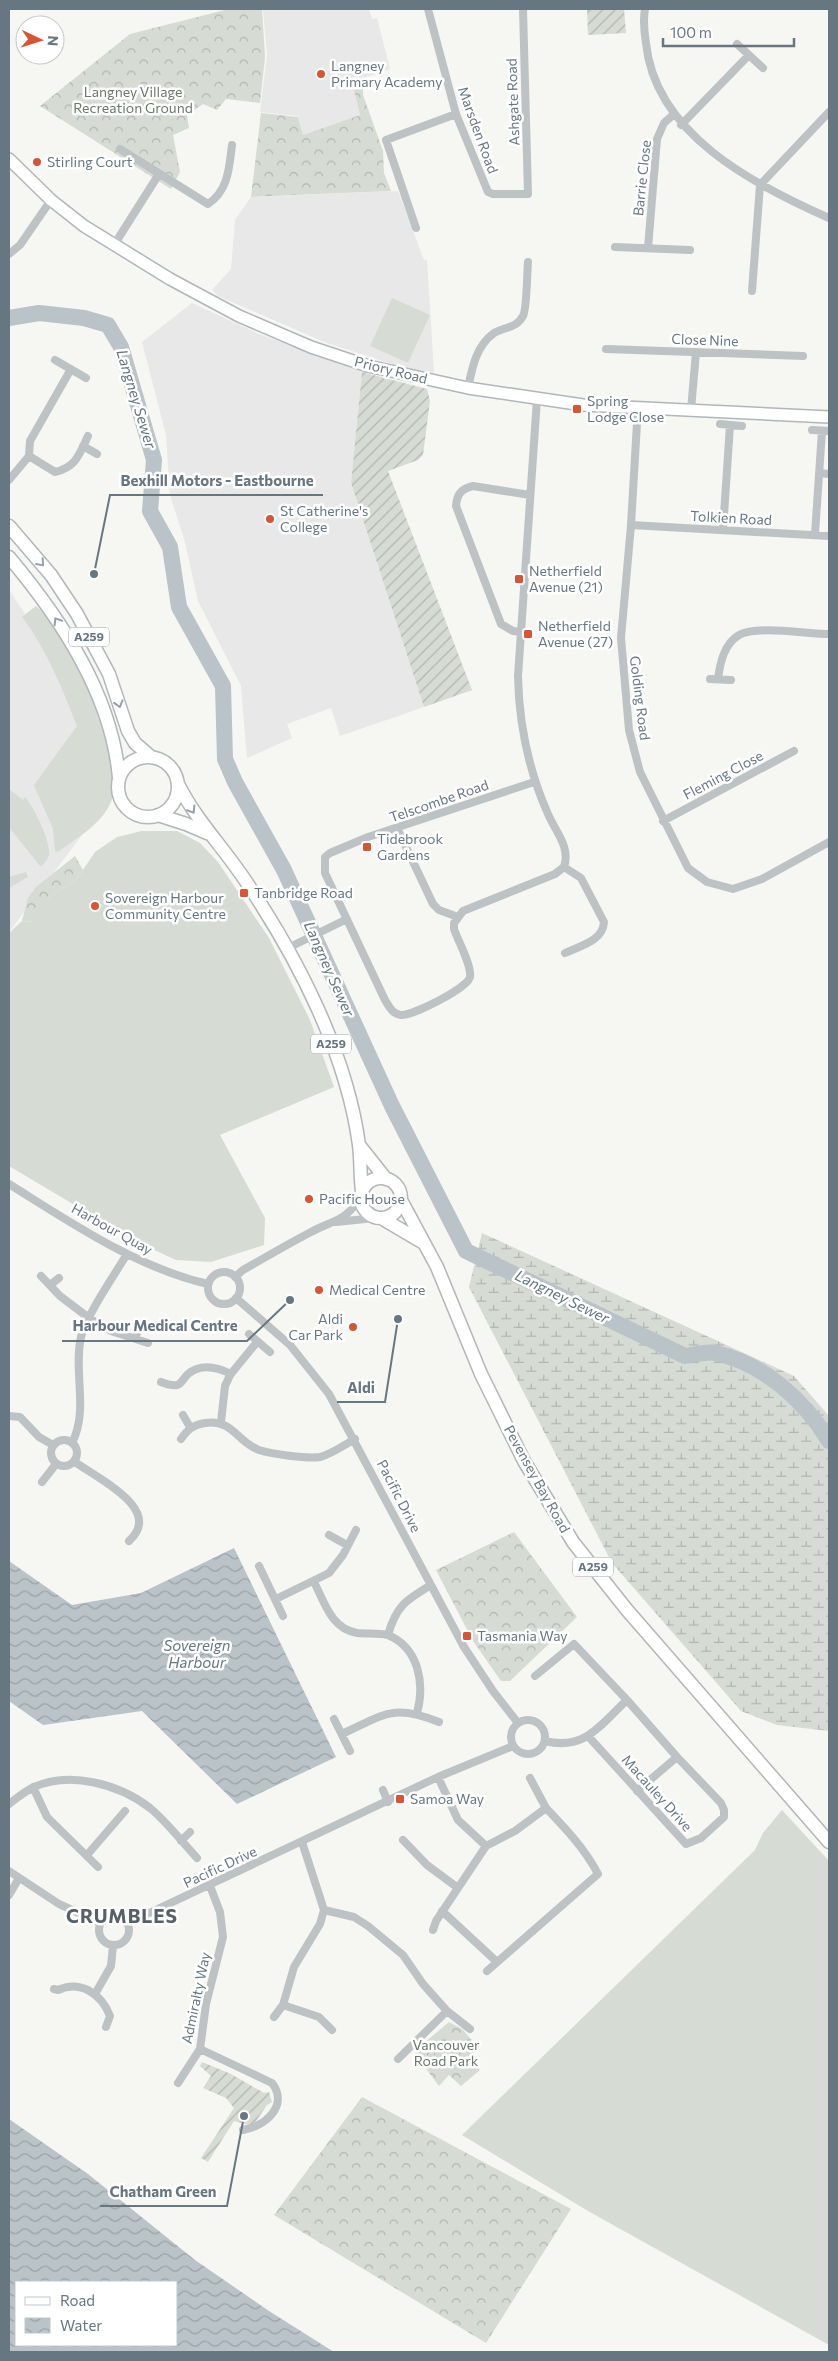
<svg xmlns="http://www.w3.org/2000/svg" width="838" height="2361" font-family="Commissioner,sans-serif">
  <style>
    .built { fill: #e7e8e7 }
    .grass { fill: #d6dbd3 }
    .forest { fill: url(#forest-crowns) }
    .wetland { fill: url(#wetland-marsh) }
    .garden { fill: url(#garden-furrows) }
    .water { fill: url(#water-waves); fill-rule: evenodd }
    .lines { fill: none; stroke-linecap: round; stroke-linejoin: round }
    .river { stroke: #b9c3c8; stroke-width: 16 }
    .secondary-casing { stroke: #b0b6ba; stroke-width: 14 }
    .primary-casing { stroke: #b1b6b9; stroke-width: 15 }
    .street { stroke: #bdc2c5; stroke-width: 8 }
    .secondary { stroke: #fff; stroke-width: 11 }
    .primary { stroke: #fff; stroke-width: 12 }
    .oneway { stroke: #95a0a8 }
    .poi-dot { fill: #d65533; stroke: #fff; stroke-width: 2 }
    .labels { text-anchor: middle; stroke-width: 5; stroke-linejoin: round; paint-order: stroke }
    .shield { fill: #fff; stroke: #95a0a8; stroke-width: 1 }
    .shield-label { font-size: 12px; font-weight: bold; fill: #677782 }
    .poi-label { font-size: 14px; fill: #677782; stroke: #fff; text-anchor: start }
    .park-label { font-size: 14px; fill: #6a7a66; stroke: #fff }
    .street-label { font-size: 14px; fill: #677782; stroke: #fff }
    .water-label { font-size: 15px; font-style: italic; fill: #63777f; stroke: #fff }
    .district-label { font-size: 19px; font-weight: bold; letter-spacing: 1px; fill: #556068; stroke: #fff }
    .leader { fill: none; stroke: #677782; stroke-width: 2 }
    .callout-dot { fill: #677782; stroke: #fff; stroke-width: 2 }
    .callout-label { font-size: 15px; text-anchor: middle; font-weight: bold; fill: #677782; stroke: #fff; stroke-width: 5; stroke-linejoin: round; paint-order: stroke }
  </style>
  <defs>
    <pattern id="forest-crowns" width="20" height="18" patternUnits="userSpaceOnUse" patternTransform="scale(1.25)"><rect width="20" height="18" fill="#d6dbd3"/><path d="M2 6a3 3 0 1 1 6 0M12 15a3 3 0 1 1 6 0" fill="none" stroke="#b1b6b1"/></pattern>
    <pattern id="wetland-marsh" width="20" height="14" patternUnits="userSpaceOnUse" patternTransform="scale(1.25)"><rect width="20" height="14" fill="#d6dbd3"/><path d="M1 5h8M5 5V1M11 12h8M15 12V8" fill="none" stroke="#b1b6b1"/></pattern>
    <pattern id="garden-furrows" width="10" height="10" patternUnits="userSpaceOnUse" patternTransform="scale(1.25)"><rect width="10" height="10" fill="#d6dbd3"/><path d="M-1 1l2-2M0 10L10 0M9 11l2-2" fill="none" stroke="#b1b6b1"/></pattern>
    <pattern id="water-waves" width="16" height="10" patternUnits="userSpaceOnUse" patternTransform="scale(1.25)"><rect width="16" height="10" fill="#b9c3c8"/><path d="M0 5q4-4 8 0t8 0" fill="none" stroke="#9aa3a8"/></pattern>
  </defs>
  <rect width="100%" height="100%" fill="#f6f6f3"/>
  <path class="built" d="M263,9H369L372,19L377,18L390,69L352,82L360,115L303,135L298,116L260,112L267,55Z
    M398,191L424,260H427L434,373L395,365L324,342L218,296L212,290L231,269L235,220L251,197Z
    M192,303L259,334L362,372L351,484L424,707L340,736L331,708L287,724L292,738L247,758L241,686L198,601L185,542L170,495L166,435L142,342Z
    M9,590L47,646L81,721L97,815L9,932Z"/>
  <path class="grass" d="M392,298L430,315L408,363L370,346Z
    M36,606C69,633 124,753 113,796C106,822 78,837 58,852L55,851L53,829L34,785L77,726C62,688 47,650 22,617Z
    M9,789L23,800L25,797C34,807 51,842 49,855C48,859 45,862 43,865L40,866L9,827Z
    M142,831H177L200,843L218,862L269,938L310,1020L334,1087L220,1135L265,1218L264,1245L211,1262L176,1260L135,1241L9,1166V933L22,921L29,922L48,898L77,879L95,852L117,837Z
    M26,872L28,877L9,888V877Z
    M782,1810L829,1861V2345L588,2211L462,2135L755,1850L763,1833Z"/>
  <path class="forest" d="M229,9H262L265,57L260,103L226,99L217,110L203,104L187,115L189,128L173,135L180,172L171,189L40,106L130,34Z
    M363,79V95L383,151L384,173L391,191L251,197L261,113L298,117L303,135L360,115L352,82Z
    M75,856L83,870L77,879L48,898L45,912L28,922L22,921L28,898L36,887Z
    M514,1532L577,1617L510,1681H501L473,1641L436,1570Z
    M449,2022L462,2029L479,2048L469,2057L480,2070L461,2086L449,2075L439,2086L415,2054L417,2049Z
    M362,2097L571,2209L486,2343L274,2215Z"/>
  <path class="wetland" d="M482,1233L794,1376L829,1416V1731L777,1725L741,1711L612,1563L469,1287Z"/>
  <path class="garden" d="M587,9H624L626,33L588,35Z
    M362,372L427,389L430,401L423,455L418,460L388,471L472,690L424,707L351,483Z
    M202,2062L231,2074L264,2093L269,2092L272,2102L267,2105L253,2126L234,2121L208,2162L201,2158L234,2108L226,2098L203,2088L211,2076L200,2066Z"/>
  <path class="water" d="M234,1548L336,1757L237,1804L142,1711L43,1725L9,1701V1561L72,1605L141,1593Z
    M9,2119L88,2174L195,2260L269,2311L334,2352H9ZM16,2282H176V2345H16Z"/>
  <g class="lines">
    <path class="river" d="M9,318L39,313L84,318L108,325L121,347L154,460L150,511L170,547L179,607L223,686L225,759L235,782L284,870L392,1106L466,1251L685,1356C694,1355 707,1351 715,1353C763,1363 804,1400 829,1441"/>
    <g class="secondary-casing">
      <path id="secondary" d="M9,159L51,200L84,226L170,279L239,316L311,347L368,366L468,388L583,405L829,417"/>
    </g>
    <g class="primary-casing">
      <path id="primary" d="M9,526L51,575L77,614L109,674L128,731L135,743L151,757
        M9,557C61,619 112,695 119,778
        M118 787a30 30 0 1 1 60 0a30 30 0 1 1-60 0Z
        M178,784C197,822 226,850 249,886C299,961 347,1055 359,1145C361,1160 360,1176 362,1191
        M158,815L186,824L207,833
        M359,1145L386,1179
        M361 1198a20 20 0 1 1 40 0a20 20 0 1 1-40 0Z
        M401,1200L437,1267L481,1374L524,1461L573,1542L627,1610L829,1842
        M383,1219L422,1242"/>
    </g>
    <path class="street" d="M428,9L456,114L488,192L493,194H528L523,9
      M645,9C643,20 644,31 646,43C655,134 754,185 829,218
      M737,44L763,68
      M681,125L748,56
      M120,149L208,204C229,190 229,167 232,145
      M416,228L386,140L456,114
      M114,245L159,174
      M615,247L690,250
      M648,248L657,139L664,123L673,115
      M9,254L20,245L51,200
      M752,291L760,185L829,112
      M606,349L803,356
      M55,360L86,378
      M468,388C472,368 476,346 494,333C504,327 517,328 523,316C527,309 527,272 528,262
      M537,399L518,676C519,725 528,769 548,814C555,831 571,847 564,867
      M638,406L631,525L621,638L629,730L640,772L688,868L707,882L733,889L762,879L829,842
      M691,410L696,352
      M720,424L742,426
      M812,430L829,431
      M83,446L97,454
      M29,456L55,472C76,467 79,455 88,436
      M819,473L829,474
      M9,480L29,456L30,441L71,369
      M631,525L829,536
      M723,530L730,425
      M815,534L822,431
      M521,632L513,631L501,624L456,506C457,494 461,489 473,486L530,495
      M710,679L731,680
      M718,679C720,663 724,644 739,635C758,625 807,634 829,634
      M534,782L368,837L330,853L325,857V873L385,1000C389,1006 392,1014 401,1015C412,1016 468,988 470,977C472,966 458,941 454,929V923L463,911L555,874L564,867
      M663,821L794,751
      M397,828L433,904L439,910L458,917
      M564,867L581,878L604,922C603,941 580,946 565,953
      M288,948L347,919
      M9,1184C70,1222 137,1268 208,1284
      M336,1222L375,1218
      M208 1288a16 16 0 1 1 32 0a16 16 0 1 1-32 0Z
      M41,1276L60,1296L89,1318L111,1331L148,1343
      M235,1277L243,1270C266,1257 288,1244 311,1232C333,1220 345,1222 360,1198
      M50,1285L59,1278
      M236,1298L290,1345L329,1394L464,1647L493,1691L518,1723
      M249,1334L270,1352
      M136,1338L139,1323
      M161,1382C166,1384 172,1386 177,1385C182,1384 184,1377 188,1374C201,1363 217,1367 231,1374
      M183,1415L190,1427
      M9,1416L20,1417L39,1437L53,1445
      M221,1422L225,1386L230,1375L257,1342
      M181,1439C188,1429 193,1425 205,1423C233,1419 237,1442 259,1450C272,1454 306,1459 320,1457C332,1454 344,1445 355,1439
      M51 1453a13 13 0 1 1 26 0a13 13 0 1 1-26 0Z
      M72,1443C89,1410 73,1372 81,1337C86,1316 115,1274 127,1254
      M75,1462C98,1479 164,1509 129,1541
      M42,1482L56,1464
      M329,1535L347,1545
      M259,1566L283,1616
      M314,1582C324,1601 331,1629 357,1633C368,1634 377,1633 388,1635C396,1606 406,1600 431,1585
      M276,1599L329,1573L343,1555L356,1530
      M388,1635C419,1648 425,1684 417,1713
      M535,1676L574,1644L627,1700L677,1757
      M334,1719L350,1751
      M511 1737a17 17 0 1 1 34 0a17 17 0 1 1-34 0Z
      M342,1734C384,1715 392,1703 439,1722
      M588,1736L686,1844L701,1838L724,1817V1810L721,1803L677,1757L637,1791
      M545,1741C585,1751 600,1725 627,1700
      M438,1777L458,1820L486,1846L515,1831L546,1808C566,1829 585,1849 598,1874L487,1971
      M530,1778L546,1808
      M33,1787L47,1817L98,1867
      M383,1790L388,1802
      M9,1804C17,1798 25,1791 34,1787C71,1771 119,1784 150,1808C167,1822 182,1842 197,1858
      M403,1840L427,1865L458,1888
      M181,1841L190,1832
      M87,1855L125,1811
      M9,1871L59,1904L100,1923
      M9,1895L19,1878
      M324,1910L354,1917L368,1926L403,1955L423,1984L447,2011L470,2029
      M442,1911L496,1961
      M99 1930a15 15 0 1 1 30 0a15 15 0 1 1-30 0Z
      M128,1923L438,1777L513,1746
      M433,1930L436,1921L486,1846
      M54,1989L58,1990C80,1980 101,1993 110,2016L106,2027
      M95,1994L111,1966L113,1945
      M283,2005L319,2017L332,2030
      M274,2017L283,2005L294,1967L320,1924L324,1910L302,1842
      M200,2049L272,2083C289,2105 266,2126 243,2130
      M398,2059L447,2011
      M178,2083L200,2049L206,2004L223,1937L220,1912L210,1886"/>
    <use href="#secondary" class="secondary"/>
    <use href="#primary" class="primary"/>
  </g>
  <defs><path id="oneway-chevron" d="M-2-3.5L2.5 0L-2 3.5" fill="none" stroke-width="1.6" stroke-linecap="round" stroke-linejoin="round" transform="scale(1.25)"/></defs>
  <g class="oneway">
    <use href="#oneway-chevron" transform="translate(41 563) rotate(49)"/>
    <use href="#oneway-chevron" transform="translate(57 621) rotate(-122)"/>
    <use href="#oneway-chevron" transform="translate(119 704) rotate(73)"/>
    <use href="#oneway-chevron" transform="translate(192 810) rotate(58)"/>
  </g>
  <g class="poi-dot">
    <circle cx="321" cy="74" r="5"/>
    <circle cx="37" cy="162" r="5"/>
    <rect x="572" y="404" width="10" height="10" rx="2.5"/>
    <circle cx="270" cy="519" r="5"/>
    <rect x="514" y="574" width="10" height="10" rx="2.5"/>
    <rect x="523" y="629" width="10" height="10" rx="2.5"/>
    <rect x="362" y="842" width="10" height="10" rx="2.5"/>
    <rect x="239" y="888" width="10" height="10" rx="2.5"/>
    <circle cx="95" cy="906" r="5"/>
    <circle cx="309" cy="1199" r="5"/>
    <circle cx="319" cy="1290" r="5"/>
    <circle cx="353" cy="1327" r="5"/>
    <rect x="462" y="1631" width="10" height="10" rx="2.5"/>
    <rect x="395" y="1794" width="10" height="10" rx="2.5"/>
  </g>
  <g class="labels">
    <g class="shield">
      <rect x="69" y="627.5" width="40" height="19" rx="4"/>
      <rect x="311" y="1034.5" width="40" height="19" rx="4"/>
      <rect x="573" y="1557.5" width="40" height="19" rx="4"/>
    </g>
    <g class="shield-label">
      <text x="89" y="641">A259</text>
      <text x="331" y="1048">A259</text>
      <text x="593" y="1571">A259</text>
    </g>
    <g class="poi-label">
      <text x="331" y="71">Langney<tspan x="331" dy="16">Primary Academy</tspan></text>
      <text x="47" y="167">Stirling Court</text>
      <text x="587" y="406">Spring<tspan x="587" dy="16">Lodge Close</tspan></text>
      <text x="280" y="516">St Catherine's<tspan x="280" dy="16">College</tspan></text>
      <text x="529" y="576">Netherfield<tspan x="529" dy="16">Avenue (21)</tspan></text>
      <text x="538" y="631">Netherfield<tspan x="538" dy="16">Avenue (27)</tspan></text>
      <text x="377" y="844">Tidebrook<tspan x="377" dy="16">Gardens</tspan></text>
      <text x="254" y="898">Tanbridge Road</text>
      <text x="105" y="903">Sovereign Harbour<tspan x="105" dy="16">Community Centre</tspan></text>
      <text x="319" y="1204">Pacific House</text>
      <text x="329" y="1295">Medical Centre</text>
      <text x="343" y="1324" text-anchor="end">Aldi<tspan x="343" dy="16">Car Park</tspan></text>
      <text x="477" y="1641">Tasmania Way</text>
      <text x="410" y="1804">Samoa Way</text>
    </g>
    <g class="park-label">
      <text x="133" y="97">Langney Village<tspan x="133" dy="16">Recreation Ground</tspan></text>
      <text x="446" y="2050">Vancouver<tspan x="446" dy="16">Road Park</tspan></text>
    </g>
    <g class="street-label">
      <text transform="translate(513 102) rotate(-92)" y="5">Ashgate Road</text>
      <text transform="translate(478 130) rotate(70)" y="5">Marsden Road</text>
      <text transform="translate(642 178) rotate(-84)" y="5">Barrie Close</text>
      <text transform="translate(705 340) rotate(2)" y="5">Close Nine</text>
      <text transform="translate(391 370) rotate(14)" y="5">Priory Road</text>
      <text transform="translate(731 518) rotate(3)" y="5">Tolkien Road</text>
      <text transform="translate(640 698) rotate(83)" y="5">Golding Road</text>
      <text transform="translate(723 775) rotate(-28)" y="5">Fleming Close</text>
      <text transform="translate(439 801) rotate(-19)" y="5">Telscombe Road</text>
      <text transform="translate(112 1229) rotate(29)" y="5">Harbour Quay</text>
      <text transform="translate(537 1479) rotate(61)" y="5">Pevensey Bay Road</text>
      <text transform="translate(399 1496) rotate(63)" y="5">Pacific Drive</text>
      <text transform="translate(657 1793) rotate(48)" y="5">Macauley Drive</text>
      <text transform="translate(220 1867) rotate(-25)" y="5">Pacific Drive</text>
      <text transform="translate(196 1998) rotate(-78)" y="5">Admiralty Way</text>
    </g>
    <g class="water-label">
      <text transform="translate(136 399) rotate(73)" y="5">Langney Sewer</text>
      <text transform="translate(329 969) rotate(66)" y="5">Langney Sewer</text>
      <text transform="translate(562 1297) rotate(26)" y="5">Langney Sewer</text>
      <text x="197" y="1651">Sovereign<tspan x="197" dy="17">Harbour</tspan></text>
    </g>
    <g class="district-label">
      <text x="122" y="1923">CRUMBLES</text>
    </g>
  </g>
  <path class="leader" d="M94 574L110 495H323M290 1300L247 1341H62M398 1319L385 1402H337M244 2116L227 2206H100"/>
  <g class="callout-dot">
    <circle cx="94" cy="574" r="5"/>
    <circle cx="290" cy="1300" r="5"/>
    <circle cx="398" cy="1319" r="5"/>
    <circle cx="244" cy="2116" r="5"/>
  </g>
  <g class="callout-label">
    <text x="217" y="486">Bexhill Motors - Eastbourne</text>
    <text x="155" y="1331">Harbour Medical Centre</text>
    <text x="361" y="1393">Aldi</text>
    <text x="163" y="2197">Chatham Green</text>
  </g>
  <rect width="838" height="2361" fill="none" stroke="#677782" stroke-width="20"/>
  <rect x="15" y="2281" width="162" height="65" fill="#ffffff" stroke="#c2c9cd"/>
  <rect x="25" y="2297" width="25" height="8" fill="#ffffff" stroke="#c2c9cd"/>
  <text x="60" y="2306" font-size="15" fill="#677782">Road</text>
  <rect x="25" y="2318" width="25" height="15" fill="url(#water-waves)" stroke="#c2c9cd"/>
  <text x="60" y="2331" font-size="15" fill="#677782">Water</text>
  <g transform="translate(40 40) rotate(94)"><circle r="24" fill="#ffffff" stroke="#c2c9cd"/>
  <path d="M0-4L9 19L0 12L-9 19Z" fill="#d65533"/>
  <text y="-8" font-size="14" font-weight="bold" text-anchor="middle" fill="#677782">N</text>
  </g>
  <path d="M663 38v8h131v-8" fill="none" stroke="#677782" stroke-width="2.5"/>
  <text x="670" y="38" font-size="15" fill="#677782" stroke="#ffffff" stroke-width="4" paint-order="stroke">100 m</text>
</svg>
